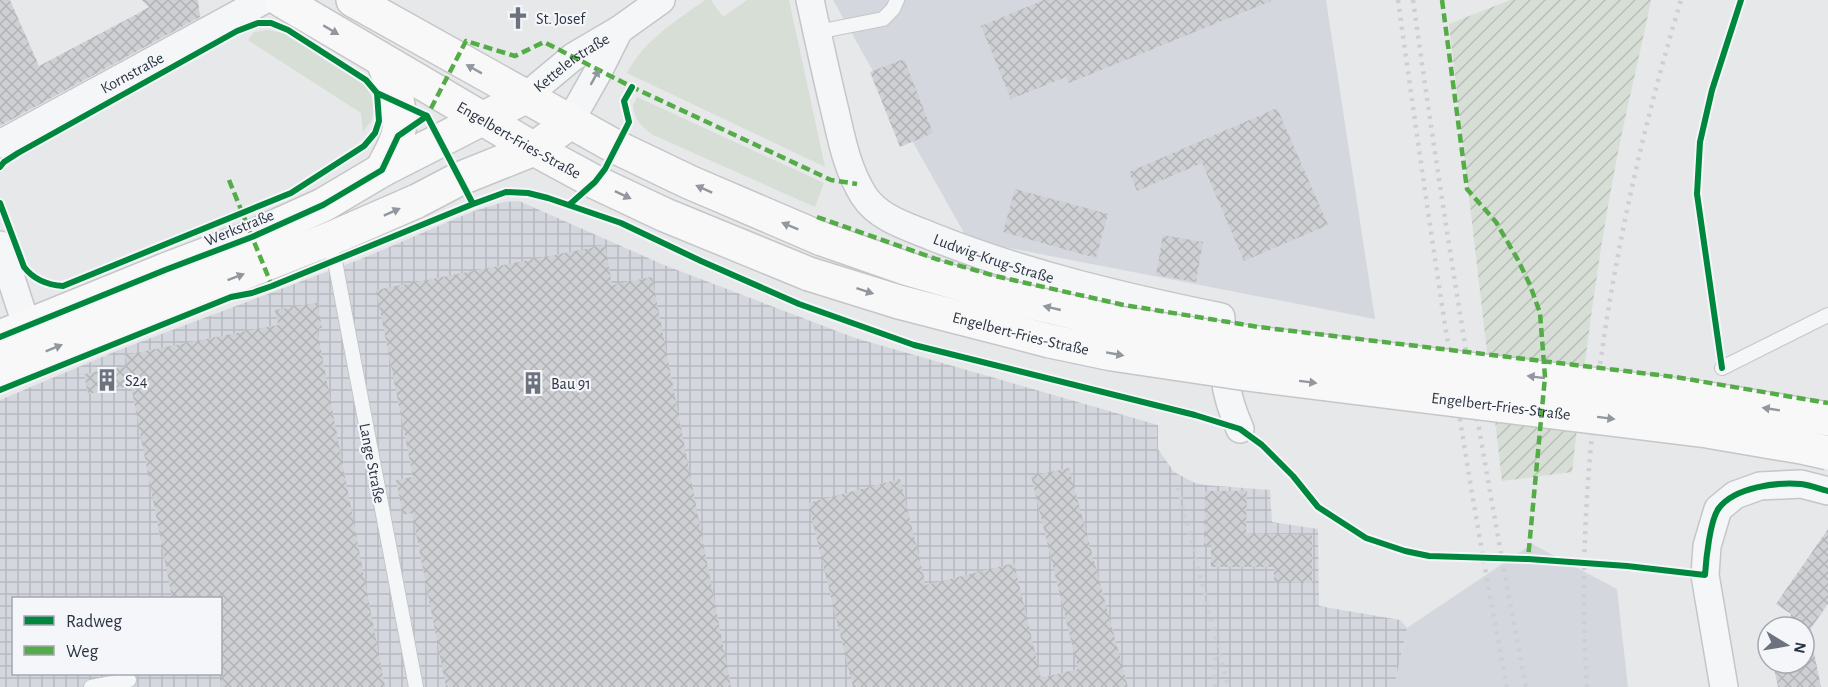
<svg xmlns="http://www.w3.org/2000/svg" width="1828" height="687" font-family="'Alegreya Sans',sans-serif">
  <style>
    .built { fill: #d4d7dd }
    .industrial { fill: url(#industrial-grid); fill-rule: evenodd }
    .grass { fill: #d6ded6 }
    .garden { fill: url(#garden-furrows) }
    .building { fill: url(#building-cross-hatch) }
    .lines { fill: none; stroke-linecap: round; stroke-linejoin: round }
    .service-casing { stroke: #c4c6c8; stroke-width: 16 }
    .minor-casing { stroke: #c4c6c8; stroke-width: 30 }
    .secondary-casing { stroke: #c4c6c8; stroke-width: 36 }
    .service { stroke: #f5f6f7; stroke-width: 14 }
    .minor { stroke: #f5f6f7; stroke-width: 27 }
    .secondary { stroke: #f8f8f8; stroke-width: 33 }
    .rail { stroke: #cecfd2; stroke-width: 4.5; stroke-dasharray: 3 6; stroke-linecap: butt }
    .secondary-bridge-casing { stroke: #c4c6c8; stroke-width: 36; stroke-linecap: butt }
    .secondary-bridge { stroke: #f8f8f8; stroke-width: 33 }
    .quiet { stroke: #54ac47; stroke-width: 4.5; stroke-dasharray: 9 4.5; stroke-linecap: butt }
    .cycleway-casing { stroke: #f4f6f9; stroke-width: 10 }
    .cycleway { stroke: #00873e; stroke-width: 6 }
    .oneway { fill: #92969e }
    .oneway2 { fill: #90959e }
    .labels { text-anchor: middle; stroke-width: 4.5; stroke-linejoin: round; paint-order: stroke }
    .poi-label { font-size: 16px; fill: #2b3445; stroke: #f4f6f9; text-anchor: start }
    .street-label { font-size: 16px; fill: #2b3445; stroke: #f4f6f9 }
  </style>
  <defs>
    <pattern id="industrial-grid" width="8" height="8" patternUnits="userSpaceOnUse" patternTransform="scale(1.5)"><rect width="8" height="8" fill="#d4d7dd"/><path d="M0 4h8M4 0v8" fill="none" stroke="#b6b9bf"/></pattern>
    <pattern id="garden-furrows" width="10" height="10" patternUnits="userSpaceOnUse" patternTransform="scale(1.5)"><rect width="10" height="10" fill="#d6ded6"/><path d="M-1 1l2-2M0 10L10 0M9 11l2-2" fill="none" stroke="#b8bfb9"/></pattern>
    <pattern id="building-cross-hatch" width="8" height="8" patternUnits="userSpaceOnUse" patternTransform="scale(1.5)"><rect width="8" height="8" fill="#ced0d3"/><path d="M0 0l8 8M0 8l8-8" fill="none" stroke="#b1b3b6"/></pattern>
  </defs>
  <rect width="100%" height="100%" fill="#e6e8ea"/>
  <path class="built" d="M833,0H1326L1375,319L968,240Z
    M1532,544L1617,589L1628,687H1394L1407,628Z"/>
  <path class="industrial" d="M519,201L664,265L855,338L1158,425V449L1174,472L1195,483L1205,485L1270,490L1272,522L1318,529L1319,606L1400,620L1407,628L1394,687H0V400L119,350L361,259L474,211L504,202ZM14,598H220V674H14Z"/>
  <path class="grass" d="M705,0H711L723,17L747,0H789L825,167L627,73C644,40 676,21 705,0Z
    M269,30L285,34L364,83L372,97L375,110L371,121L363,132L361,113L248,40L254,32Z
    M637,97L824,183L815,207L653,135C642,127 634,119 633,105Z"/>
  <path class="garden" d="M1510,0H1651C1641,51 1628,101 1618,152C1597,258 1584,365 1572,472L1502,481L1449,24Z"/>
  <path class="building" d="M0,0H10L39,66L137,14L149,7L142,0H198L200,17L0,126Z
    M1044,0H1271V1L1069,83L1066,77L1011,99L981,26Z
    M904,59L933,133L900,147L870,72Z
    M1277,108L1328,225L1244,261L1202,163L1137,191L1129,172Z
    M1015,189L1108,214L1096,258L1003,232Z
    M1163,235L1203,242L1196,282L1156,275Z
    M605,245L612,285L652,277L731,687H446L412,513L403,515L396,480L413,477L376,290Z
    M317,303L322,328L317,329L385,687H220V598H172L131,386L88,394L84,374L127,366L125,355L278,325L275,310Z
    M1069,468L1128,687H853L808,503L900,479L926,585L1014,563L1041,678L1078,669L1031,476Z
    M1205,491H1247L1246,533L1312,535V583L1274,582V567H1211V545H1204Z
    M1828,529V604L1811,628L1812,643L1821,687H1778L1773,663H1804V627H1789L1791,614L1776,604Z"/>
  <g class="lines">
    <g class="service-casing">
      <path id="service" d="M817,32L883,19L893,9L897,0
        M327,241L335,261L343,304L416,687
        M1722,368L1828,315
        M91,687L129,680"/>
    </g>
    <g class="minor-casing">
      <g id="minor">
        <path id="s1" d="M810,0C818,37 826,74 835,111C842,141 847,169 864,196C879,219 909,227 933,237C1026,274 1123,297 1221,317C1222,359 1222,389 1240,429"/>
        <path id="s2" d="M525,97L573,57L619,30L661,0"/>
        <path d="M569,123L599,70L619,30"/>
        <path id="s3" d="M0,144L264,0"/>
        <path d="M0,245L27,327"/>
        <path d="M1724,687L1705,575L1707,546L1718,509L1735,495L1760,486L1801,484L1828,491"/>
      </g>
    </g>
    <g class="secondary-casing">
      <g id="secondary">
        <path id="s4" d="M281,0L534,149L595,182L665,215L809,274"/>
        <path d="M353,0L616,147L689,182L822,239"/>
        <path d="M382,170C387,159 395,147 398,135C405,110 391,84 383,61"/>
        <path d="M0,337L165,270L252,237L323,205L382,170L525,97"/>
        <path d="M0,370L339,235L417,201L459,179L534,149L569,123"/>
      </g>
    </g>
    <use href="#service" class="service"/>
    <use href="#minor" class="minor"/>
    <use href="#secondary" class="secondary"/>
    <path class="rail" d="M1398,0C1430,230 1463,459 1507,687
      M1413,0C1445,230 1482,459 1526,687
      M1178,488L1228,687
      M1215,657V687
      M1587,687C1572,457 1615,220 1681,0"/>
    <g class="secondary-bridge-casing">
      <g id="secondary-bridge">
        <path d="M822,239L908,269L995,294L1119,323L1241,341L1703,398L1828,419"/>
        <path id="s5" d="M809,274L899,302L1050,341L1112,354L1247,374L1707,431L1801,447L1828,453"/>
      </g>
    </g>
    <use href="#secondary-bridge" class="secondary-bridge"/>
    <path class="quiet" d="M1442,0L1467,189L1496,222L1518,260L1530,285L1540,313L1545,377L1528,559
      M423,119L427,116L466,41L515,56L544,42L632,87L831,180L857,184
      M229,180L272,286
      M817,217L936,259L995,276L1124,305L1259,327L1675,377L1828,403"/>
    <g class="cycleway-casing">
      <path id="cycleway" d="M0,167L4,162L18,153L237,31L258,23H271L288,30L366,80L377,93L427,116L473,204
        M0,203L24,267C34,280 47,285 63,286L291,193L364,146L375,133L379,121L377,93
        M569,205L595,182L605,169L629,122L624,101L632,87
        M0,337L165,270L252,237L323,205L382,170L398,136L427,116
        M1722,368L1697,194L1700,142L1712,90L1741,0
        M0,390L231,297L252,293L272,286L473,204L506,192L528,193L548,198L621,223L701,261L799,304L914,345L1195,415L1240,429L1262,445L1293,476L1318,507L1366,538L1405,551L1429,556L1528,559L1627,566L1705,575C1706,560 1710,519 1719,508C1735,487 1777,482 1801,484C1810,485 1819,489 1828,491"/>
    </g>
    <use href="#cycleway" class="cycleway"/>
  </g>
  <defs><path id="oneway-solid" d="M-6-.8H1V-3.2L6.5 0L1 3.2V.8H-6Z" transform="scale(1.5)"/></defs>
  <g class="oneway">
    <use href="#oneway-solid" transform="translate(331 30) rotate(31)"/>
    <use href="#oneway-solid" transform="translate(474 69) rotate(-151)"/>
    <use href="#oneway-solid" transform="translate(704 189) rotate(-156)"/>
    <use href="#oneway-solid" transform="translate(623 195) rotate(25)"/>
    <use href="#oneway-solid" transform="translate(392 212) rotate(-24)"/>
    <use href="#oneway-solid" transform="translate(790 226) rotate(-158)"/>
    <use href="#oneway-solid" transform="translate(236 277) rotate(-21)"/>
    <use href="#oneway-solid" transform="translate(865 291) rotate(18)"/>
    <use href="#oneway-solid" transform="translate(1052 308) rotate(-167)"/>
    <use href="#oneway-solid" transform="translate(54 348) rotate(-22)"/>
    <use href="#oneway-solid" transform="translate(1115 354) rotate(10)"/>
    <use href="#oneway-solid" transform="translate(1536 377) rotate(-173)"/>
    <use href="#oneway-solid" transform="translate(1308 382) rotate(7)"/>
    <use href="#oneway-solid" transform="translate(1771 409) rotate(-171)"/>
    <use href="#oneway-solid" transform="translate(1606 418) rotate(7)"/>
  </g>
  <use class="oneway2" href="#oneway-solid" transform="translate(595 77) rotate(-61)"/>
  <defs>
    <g id="church-bare" transform="scale(1.8)"><path d="M-1.2-6h2.4v3.5h3.3v2.4h-3.3V6h-2.4V-.1h-3.3v-2.4h3.3Z" fill="#6c737f" stroke="#f4f6f9" stroke-width="2.5" paint-order="stroke"/></g>
    <g id="building-bare" transform="scale(1.8)"><path d="M-4-6H4V6H1V3H-1V6H-4ZM-2.5-4.3h1.7v1.8h-1.7ZM.8-4.3h1.7v1.8H.8ZM-2.5-1h1.7V.8h-1.7ZM.8-1h1.7V.8H.8Z" fill="#6c737f" stroke="#f4f6f9" stroke-width="2.5" paint-order="stroke"/></g>
  </defs>
  <g fill-rule="evenodd">
    <use href="#church-bare" x="518" y="18"/>
    <use href="#building-bare" x="107" y="380"/>
    <use href="#building-bare" x="533" y="383"/>
  </g>
  <g class="labels">
    <g class="poi-label">
      <text x="536" y="24">St. Josef</text>
      <text x="125" y="386">S24</text>
      <text x="551" y="389">Bau 91</text>
    </g>
    <g class="street-label">
      <text dy="6" stroke="none"><textPath href="#s2" startOffset="58">Kettelerstraße</textPath></text>
      <text dy="6" stroke="none"><textPath href="#s3" startOffset="150">Kornstraße</textPath></text>
      <text dy="6" stroke="none"><textPath href="#s4" startOffset="276">Engelbert-Fries-Straße</textPath></text>
      <text transform="translate(239 227) rotate(-22)" y="6">Werkstraße</text>
      <text dy="6" stroke="none"><textPath href="#s1" startOffset="350">Ludwig-Krug-Straße</textPath></text>
      <text dy="6" stroke="none"><textPath href="#s5" startOffset="220">Engelbert-Fries-Straße</textPath></text>
      <text dy="6" stroke="none"><textPath href="#s5" startOffset="706">Engelbert-Fries-Straße</textPath></text>
      <text transform="translate(373 463) rotate(79)" y="6">Lange Straße</text>
    </g>
  </g>
  <rect x="12" y="597" width="210" height="78" fill="#f4f6f9" stroke="#a4a8b1" stroke-width="1.5"/>
  <rect x="24" y="616" width="30" height="9" fill="#00873e" stroke="#a4a8b1" stroke-width="1.5"/>
  <text x="66" y="627" font-size="18" fill="#2b3445">Radweg</text>
  <rect x="24" y="646" width="30" height="9" fill="#54ac47" stroke="#a4a8b1" stroke-width="1.5"/>
  <text x="66" y="657" font-size="18" fill="#2b3445">Weg</text>
  <g transform="translate(1786 645) rotate(101)"><circle r="28" fill="#f4f6f9" stroke="#a4a8b1" stroke-width="1.5"/>
  <path d="M0-4.5L10 22L0 15L-10 22Z" fill="#6c737f"/>
  <text y="-9" font-size="16" font-weight="bold" text-anchor="middle" fill="#2b3445">N</text>
  </g>
</svg>
